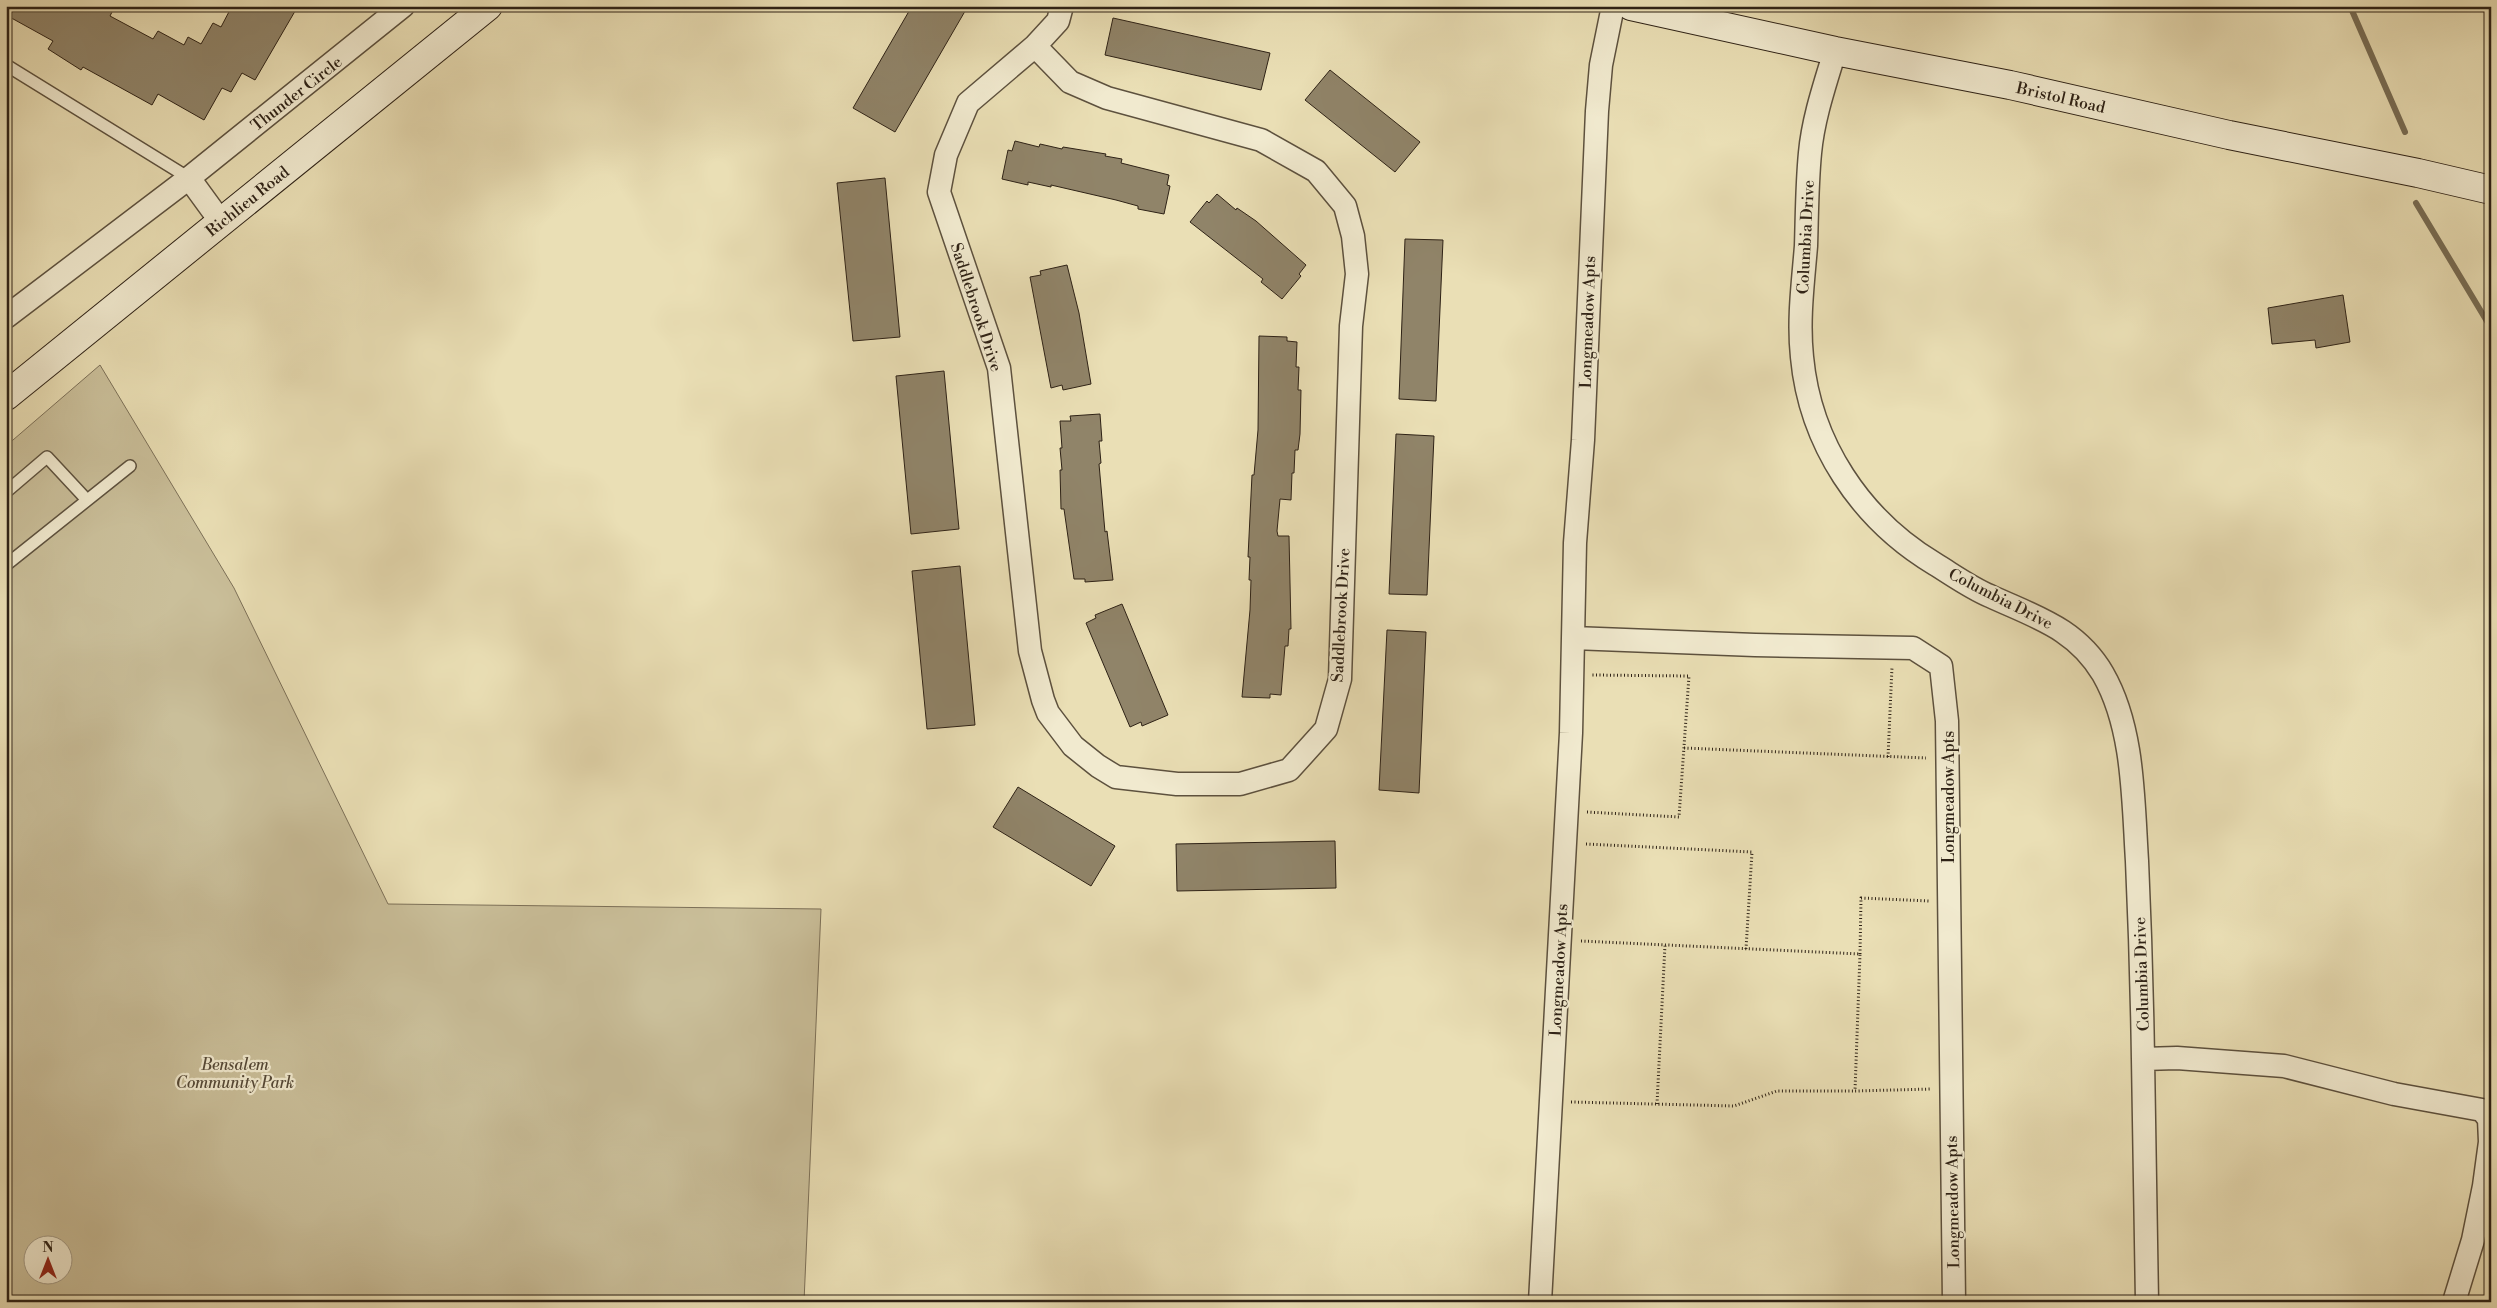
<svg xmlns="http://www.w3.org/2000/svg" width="2497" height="1308" font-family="'Libre Bodoni',serif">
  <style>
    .green { fill: #cabf9a; stroke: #7c7058; fill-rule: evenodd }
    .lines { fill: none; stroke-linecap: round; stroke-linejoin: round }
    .stream { stroke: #786d55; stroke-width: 6 }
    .building { fill: #908469; stroke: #2e2216 }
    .lane-casing { stroke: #5d513e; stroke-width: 14 }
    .street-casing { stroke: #5d513e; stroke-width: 25 }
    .secondary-casing { stroke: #2e2216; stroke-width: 30 }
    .path { stroke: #2e2216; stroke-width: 3; stroke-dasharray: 1 2.5; stroke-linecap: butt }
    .lane { stroke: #f1eacf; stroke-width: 11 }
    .street { stroke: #f1eacf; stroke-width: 22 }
    .secondary { stroke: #f1eacf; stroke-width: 28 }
    .labels { text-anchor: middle; stroke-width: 4.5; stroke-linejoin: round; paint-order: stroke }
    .street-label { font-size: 16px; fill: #2e2216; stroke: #f1eacf }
    .park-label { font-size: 16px; font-style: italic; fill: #554937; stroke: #f1eacf }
  </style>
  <rect width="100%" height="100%" fill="#eadfb5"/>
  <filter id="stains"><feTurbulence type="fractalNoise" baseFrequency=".004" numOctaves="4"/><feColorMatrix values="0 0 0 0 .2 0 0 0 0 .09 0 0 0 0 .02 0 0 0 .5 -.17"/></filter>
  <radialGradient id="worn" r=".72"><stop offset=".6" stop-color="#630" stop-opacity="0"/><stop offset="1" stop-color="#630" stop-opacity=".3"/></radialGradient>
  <path class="green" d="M100,365L234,588L388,904L821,909L804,1302H6V446ZM32,1246H62V1276H32Z"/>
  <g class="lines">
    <path class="stream" d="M2350,6L2405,132
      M2416,203L2491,328"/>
  </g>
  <path class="building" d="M6,6H115L110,16L153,39L158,31L184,45L188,37L201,44L213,23L221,27L232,6H298L255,80L242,73L231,92L222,88L204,120L158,94L152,105L83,67L81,70L48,49L53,41L6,15Z
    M912,6H968L895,132L853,108Z
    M1113,18L1270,53L1261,90L1105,55Z
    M1330,70L1420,142L1395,172L1305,100Z
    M1015,141L1039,147L1040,144L1062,149L1063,147L1106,154L1105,156L1122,159L1121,163L1169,175L1167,185L1170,186L1164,214L1138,209V206L1116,200L1051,185V187L1028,182V185L1002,179L1008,150L1012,151Z
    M885,178L900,337L853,341L837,183Z
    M1217,194L1236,210L1237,208L1256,221L1306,265L1299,274L1301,276L1282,299L1261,282L1263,279L1190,222L1207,201L1209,203Z
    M1405,239L1443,240L1436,401L1399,399Z
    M1067,265L1079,313L1091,384L1063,390L1062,385L1051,388L1030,277L1041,275L1040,271Z
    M2343,295L2350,342L2316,348L2315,340L2272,344L2268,308Z
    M1259,336L1287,337V341L1297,342L1296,367H1299L1298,390H1301L1300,434L1298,450H1295L1294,473H1292L1291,500L1280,499L1277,531L1278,536H1289L1291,629H1289L1288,646H1285L1281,695L1270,694V698L1242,697L1250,610L1251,580H1249L1250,557H1248L1252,475H1254L1258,430Z
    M944,371L959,529L911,534L896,376Z
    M1100,414L1102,441H1099L1101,463L1099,464L1105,532L1107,531L1113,580L1085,582V579H1074L1064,509H1061L1060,470H1062L1060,448H1062L1060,421H1071L1070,416Z
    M1396,434L1434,436L1427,595L1389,594Z
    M960,566L975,725L927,729L912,571Z
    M1122,604L1168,715L1142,726L1141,722L1130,727L1086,623L1096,618L1095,615Z
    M1387,630L1426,632L1419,793L1379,790Z
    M1018,787L1115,846L1091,886L993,827Z
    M1335,841L1336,888L1177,891L1176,844Z"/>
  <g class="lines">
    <g class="lane-casing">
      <path id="lane" d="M6,65L189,178
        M6,492L47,457L87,500
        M6,565L130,466"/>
    </g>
    <g class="street-casing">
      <path id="street" d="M1035,46L1070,82L1107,98L1261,140L1316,171L1345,206L1353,236L1357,274L1351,326L1340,679L1326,729L1289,770L1240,784H1177L1116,777L1098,766L1073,746L1048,713L1043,700L1030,651L999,368L939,192L946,155L968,103L1035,46L1058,21L1062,6
        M1835,51C1825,84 1813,119 1810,153C1807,184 1807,215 1806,246C1803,283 1798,320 1802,357C1810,443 1860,519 1935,564C1953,575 1971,588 1990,596C2035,617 2076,628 2103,674C2134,728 2133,799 2137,861C2140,927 2142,993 2143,1059
        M189,178L221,222
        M6,317L189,178L403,6
        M1573,638L1755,645L1913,648L1941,666L1947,721L1954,1302
        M1540,1302L1571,733L1575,543L1583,440L1597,111L1601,65L1613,6
        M2147,1302L2143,1059L2177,1058L2284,1066L2394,1094L2482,1110L2489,1119L2490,1142L2484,1186L2473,1240L2454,1302"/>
    </g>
    <g class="secondary-casing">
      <path id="secondary" d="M1631,6L1835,51L2010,85L2229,135L2418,173L2491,190
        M6,396L488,6"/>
    </g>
    <path class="path" d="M1684,748L1926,758
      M1888,757L1892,667
      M1587,812L1679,817L1689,676L1592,675
      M1586,844L1752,852L1746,949
      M1581,941L1860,954L1855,1091L1932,1089
      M1860,954L1861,898L1929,901
      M1571,1102L1734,1106L1777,1091H1855
      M1657,1104L1665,945"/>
    <use href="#lane" class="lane"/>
    <use href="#street" class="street"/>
    <use href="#secondary" class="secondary"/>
  </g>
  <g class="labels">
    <g class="street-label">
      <text transform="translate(296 93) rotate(-38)" y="6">Thunder Circle</text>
      <text transform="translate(2061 97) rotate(13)" y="6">Bristol Road</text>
      <text transform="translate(247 201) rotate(-39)" y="6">Richlieu Road</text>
      <text transform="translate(1805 237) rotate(-87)" y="6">Columbia Drive</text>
      <text transform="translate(977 307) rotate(72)" y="6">Saddlebrook Drive</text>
      <text transform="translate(1587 322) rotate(-88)" y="6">Longmeadow Apts</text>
      <text transform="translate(2001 598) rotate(27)" y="6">Columbia Drive</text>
      <text transform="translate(1340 615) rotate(-87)" y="6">Saddlebrook Drive</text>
      <text transform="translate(1948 797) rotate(-90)" y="6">Longmeadow Apts</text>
      <text transform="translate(1558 970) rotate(-87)" y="6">Longmeadow Apts</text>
      <text transform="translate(2141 974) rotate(-92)" y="6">Columbia Drive</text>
      <text transform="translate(1952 1202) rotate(-91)" y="6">Longmeadow Apts</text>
    </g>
    <g class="park-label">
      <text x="235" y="1070">Bensalem<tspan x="235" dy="18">Community Park</tspan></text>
    </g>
  </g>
  <rect width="2497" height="1308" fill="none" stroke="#eadfb5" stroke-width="25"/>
  <rect x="8" y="8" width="2482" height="1293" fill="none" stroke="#2e2216" stroke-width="2.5"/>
  <rect x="12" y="12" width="2472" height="1283" fill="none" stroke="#2e2216"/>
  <g transform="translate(48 1260)"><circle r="24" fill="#f1eacf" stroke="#a39a85"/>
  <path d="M0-4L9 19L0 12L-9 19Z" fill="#8f2418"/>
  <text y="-8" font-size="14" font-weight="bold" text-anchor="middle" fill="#2e2216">N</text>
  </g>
  <rect width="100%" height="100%" filter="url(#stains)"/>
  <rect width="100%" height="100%" fill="url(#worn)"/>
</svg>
